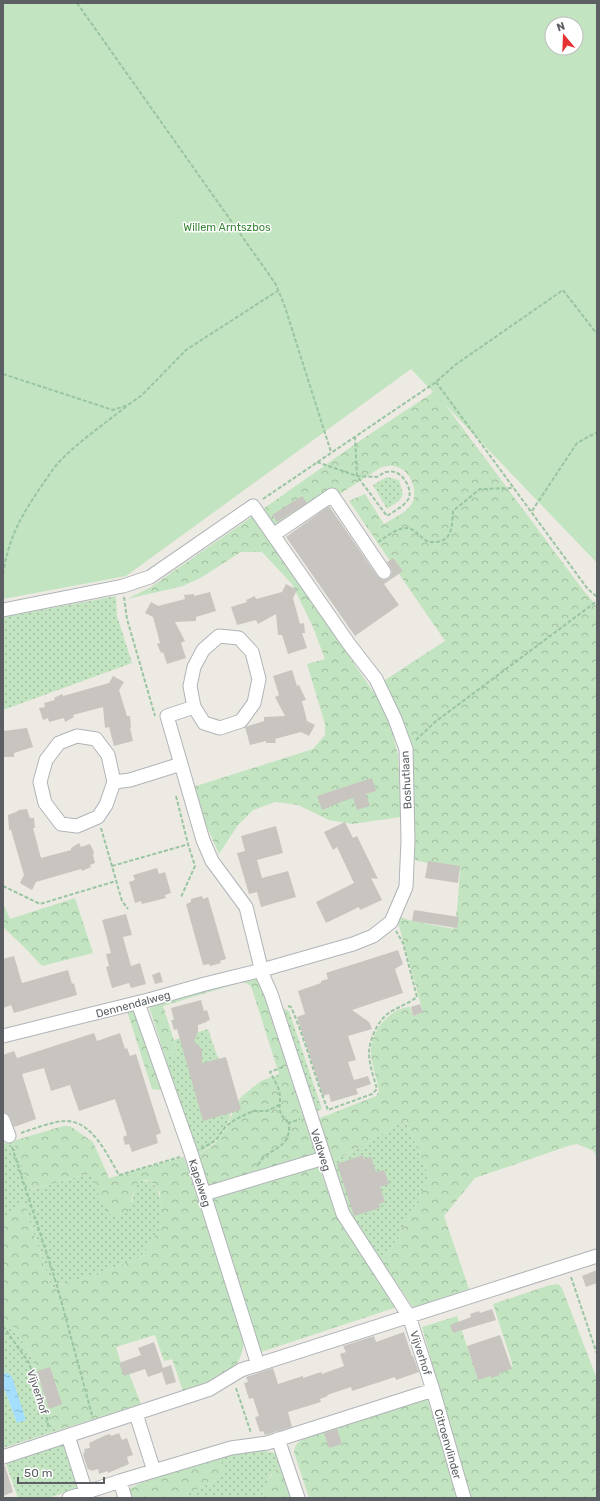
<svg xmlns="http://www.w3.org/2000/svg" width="600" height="1501" font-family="Rubik,sans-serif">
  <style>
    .grass { fill: url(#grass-dots) }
    .forest { fill: url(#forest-crowns) }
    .green { fill: #c3e4c0; fill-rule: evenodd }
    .water { fill: url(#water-ripples) }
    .building { fill: #c8c5c0 }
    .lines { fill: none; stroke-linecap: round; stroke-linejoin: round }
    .minor-casing { stroke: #b0b4b8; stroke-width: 15 }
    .path { stroke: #99c5a2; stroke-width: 2; stroke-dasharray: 4 2; stroke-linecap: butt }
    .minor { stroke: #fff; stroke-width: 13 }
    .labels { text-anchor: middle; stroke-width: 3; stroke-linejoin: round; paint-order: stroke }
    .park-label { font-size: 11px; fill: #3b8538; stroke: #fff }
    .street-label { font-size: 11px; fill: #5b5f63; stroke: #fff }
  </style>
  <defs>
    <pattern id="grass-dots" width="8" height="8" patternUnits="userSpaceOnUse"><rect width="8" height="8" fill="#c3e4c0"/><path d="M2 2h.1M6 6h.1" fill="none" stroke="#a1bca0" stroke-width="1.8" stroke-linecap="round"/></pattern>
    <pattern id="forest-crowns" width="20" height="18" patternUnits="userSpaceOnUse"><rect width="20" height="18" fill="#c3e4c0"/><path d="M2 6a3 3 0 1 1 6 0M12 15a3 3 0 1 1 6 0" fill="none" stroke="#a1bca0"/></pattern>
    <pattern id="water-ripples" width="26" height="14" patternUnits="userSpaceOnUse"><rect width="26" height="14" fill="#a3defd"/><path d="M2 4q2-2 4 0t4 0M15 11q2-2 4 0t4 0" fill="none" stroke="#88b7d0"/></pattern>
  </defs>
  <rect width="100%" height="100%" fill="#edeae3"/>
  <path class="grass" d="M387,477L399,480L403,494L400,500L387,509L373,485Z
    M116,596L117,616L132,663L3,710V617Z
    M280,1007L289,1011L321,1106L322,1109L313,1113Z
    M208,1029L230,1093C236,1124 219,1140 196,1157L165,1057L178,1053L174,1040Z
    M405,1120L430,1178L383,1263L346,1211L328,1158L337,1159L364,1145Z
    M13,1141L31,1190L91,1173L105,1209L132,1202L135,1188L139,1181C159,1178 160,1195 161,1210C161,1216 162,1223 160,1228C155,1240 146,1252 136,1260L52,1288L22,1199L3,1224V1144Z
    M3,1310L12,1326L30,1353L56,1431L3,1448V1385L17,1423L5,1373L3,1374Z
    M63,1442L78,1488L48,1498H18L5,1461Z
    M256,1449L275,1453L282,1464L270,1476L261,1498H179L216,1480L220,1454Z"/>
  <path class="forest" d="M435,391L583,590L597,606V1159L594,1151L577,1144L568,1146L475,1178L444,1216L469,1289L416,1307H413L383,1263L430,1178L405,1120L364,1145L337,1159L328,1158L315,1120L376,1096L379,1091C377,1078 371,1064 371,1051C371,1031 390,1008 410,1007L413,1016L423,1012L396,915L408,920L453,929L457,910L460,871L415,860L413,817L404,726L394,700L382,682L445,641L349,501L365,494L384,524C393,518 409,512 413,501C415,497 414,493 414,489C411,472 397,461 380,468L279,533L263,509L358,442Z
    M253,516L383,706L392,730L398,756L401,817L352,824L329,820L298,805L275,802L253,810L238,825L219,854L199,809L193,787L313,749L325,735V724L307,664L325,659L313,627L292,584L262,552H241L202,577L183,586L127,599L151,587Z
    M75,898L93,953L42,966L24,947L3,927V903L10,919Z
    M256,977L260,983L316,1155L206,1189L196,1157L214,1144L226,1129L232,1114V1109L242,1096L261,1081L279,1074L251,986L246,983H239L163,1006L178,1053L165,1057L147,1000Z
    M138,1004L165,1088L159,1090L152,1089L151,1086L126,1008Z
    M63,1126H70L93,1142L109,1178L184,1157L244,1341C240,1379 213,1382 183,1391L172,1359L164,1361L155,1335L116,1347L124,1373L128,1371L141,1404L56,1431L30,1353L12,1326L3,1329V1224L22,1199L52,1288L136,1260L142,1255L149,1247L161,1226L160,1193L154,1184L147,1180L139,1181L135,1188L128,1212C123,1215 117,1219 111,1215C102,1210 95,1183 91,1173L30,1190L13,1141Z
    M318,1164L337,1217L397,1307L261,1352L210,1197Z
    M558,1284L562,1288L597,1379V1498H469L422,1327L457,1316L477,1377L513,1366L493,1304L550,1285Z
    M427,1398L458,1498H309L294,1452C295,1443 299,1441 307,1437Z
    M220,1454L225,1472L216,1480L179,1498H132L129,1489L161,1472Z
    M282,1464L294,1498H261C266,1485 270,1473 282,1464Z"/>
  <path class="green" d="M3,3H597V563L411,369L126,576L3,599ZM552,24H576V48H552Z"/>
  <path class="water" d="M5,1373H8L12,1377L26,1420L17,1423L3,1385V1374Z"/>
  <path class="building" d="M302,496L307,503L277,522L272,515Z
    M329,506L378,577L384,580L388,579L391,576L392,571L387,562L393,558L403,571L384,584L399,605L355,636L286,537Z
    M286,584L297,590L293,598L300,624L304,623L305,633H302L307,648L288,654L282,635H278L276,614L258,624L256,620L237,625L231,607L247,602L246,600L255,596L256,599L282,592Z
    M210,592L216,611L196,617V621L175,622L185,641L181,643L186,658L167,664L163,652L161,653L157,644L160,643L153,617L145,613L151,602L158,606L185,599L184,595L194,594V596Z
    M292,670L297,686L299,685L306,700L302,701L307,721L315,725L309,736L301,732L275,739L276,743H266V741L250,745L245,727L264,721V717L285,716L275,697L279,695L273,676Z
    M113,676L124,682L119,690L127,716H130L131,727L130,728L133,741L114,746L109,727L105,728L103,707L73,715L74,717L65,722L64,718L49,722L48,718L43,720L39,708L45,707L44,703L55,700L54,698L62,694L63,696L109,683Z
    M27,728L33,747L14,753V757H3V731Z
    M372,778L376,791L366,794L370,806L357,810L353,798L330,806V807L322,810L317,796Z
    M27,809L30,818H34L35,828H33L41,858L71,850V848L79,843L81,847L90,844L94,852L93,855L95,863L90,865L91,867L82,871L81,869L36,882L32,890L20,883L24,875L11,830H9L8,815L16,812L19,810Z
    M345,822L353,838L357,836L378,879L371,878L382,900L360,910L359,907L326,923L316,902L354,883L337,847L333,850L324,832Z
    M276,826L283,853L257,860L262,878L288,871L296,897L261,907L257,892L249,894L237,853L245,851L241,836Z
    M428,861L460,866L458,883L425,878Z
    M157,868L159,874L165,872L171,893L165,895L166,898L142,904L141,901L135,903L129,882L135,880L133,875Z
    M202,896L203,899L208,897L226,959L220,961L221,963L210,966L209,964L203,965L186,904L191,902V899Z
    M414,910L459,917L457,928L412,921Z
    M126,914L132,935L123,937L131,966L140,963L146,984L131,988L129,983L112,988L106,967L109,966L106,954L111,953L102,920Z
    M398,950L403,964L395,969L403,993L352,1010L369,1022L372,1029L348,1036L356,1060L348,1062L354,1080L368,1076L371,1084L356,1089L358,1094L331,1102L329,1094L323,1096L297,1017L305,1014L298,991L321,983V981L328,979L326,973Z
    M14,956L22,983L68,970L72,984L74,983L77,995L14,1013L11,1005L3,1008V959Z
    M160,972L163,982L155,984L152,975Z
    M201,1000L204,1011L207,1010L210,1020L207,1021V1022L198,1025V1032L194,1041L202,1049V1063L226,1057L241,1110L203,1121L177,1029L174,1030L171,1020H174L171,1008Z
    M420,1004L423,1012L413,1016L411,1007Z
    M94,1033L97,1041L120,1033L125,1049L127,1048L130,1056L136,1054L161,1133L156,1135L158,1143L132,1152L129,1144L125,1145L123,1137L127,1135L115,1099L79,1111L70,1085L51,1091L44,1068L22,1074L36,1119L14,1127L10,1117L4,1112L3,1108V1055L14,1051L17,1058Z
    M363,1155L364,1159L371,1157L376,1172L384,1170L389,1184L380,1187L385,1202L379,1204L380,1208L354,1216L337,1164Z
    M597,1270V1283L586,1287L582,1276Z
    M492,1309L496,1320L453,1333L450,1325L471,1317L470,1314L479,1311L480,1313Z
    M404,1332L412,1356H413L419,1372L396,1380L395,1377L352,1391L351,1387L327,1395L328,1396L320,1399L321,1402L288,1412L292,1427L265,1435L263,1431L260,1432L255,1417L259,1416L253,1398L249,1399L244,1383L248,1382L246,1377L273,1368L278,1384L303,1376V1378L321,1372L322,1374L344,1366L340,1354L346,1352L343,1346L374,1336L376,1342Z
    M500,1335L512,1369L499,1373L500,1375L491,1378L490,1376L478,1380L467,1346Z
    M154,1342L163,1368L171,1365L176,1382L166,1385L162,1372L148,1377L145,1369L124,1376L119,1363L141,1355L138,1348Z
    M50,1367L62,1404L49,1409L37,1371Z
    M337,1429L342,1444L329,1448L324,1433Z
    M119,1433L122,1440L127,1438L133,1455L127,1457L129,1464L108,1473V1471L99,1474L98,1469L91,1471L90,1469L88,1470L83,1455H84L83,1453L85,1452L84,1449L90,1448L89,1443L106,1435L110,1434L111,1436Z
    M5,1466L13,1492L3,1496V1467Z"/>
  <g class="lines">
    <g class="minor-casing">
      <path id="minor" d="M273,535L332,495L384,572
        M3,610L123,586L150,577L253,506L349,644L376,679L395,719L406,749L408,840L406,887L391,922L373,936L353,944L262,970L205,984L152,999L3,1036
        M194,707L190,686L194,667L203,650L219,636L239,638L252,652L259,679L254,703L241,721L220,728L204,723L194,707L167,716L203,840L212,861L246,907L263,976L271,994L343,1214L409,1316L433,1390L464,1498
        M114,782L108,755L96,739L77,736L59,743L46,760L40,782L45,803L61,824L77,826L98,817L106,805L114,782L130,780L181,764
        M138,1003L191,1153L258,1365
        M3,1120L9,1136
        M204,1194L324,1158
        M136,1414L154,1471
        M68,1436L86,1492
        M278,1439L298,1498
        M3,1457L210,1389L241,1370L597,1256
        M120,1481L125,1498
        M69,1498L120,1481L231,1448L267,1443L433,1390"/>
    </g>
    <path class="path" d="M77,3L275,283L284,304L331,452
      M3,374L113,410L128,405L142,395L186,350L279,290
      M436,382L587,588L597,597
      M317,462L357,476L355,437
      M385,472C388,472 392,471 395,472C404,475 412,489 409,498C405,506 394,511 387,516L357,476L377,477Z
      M263,499L436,382L455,365L563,290L597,334
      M532,511L577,443L597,432
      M378,542C386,537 398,527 408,528C417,530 421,539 429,542C431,542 434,542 435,542C453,541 452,525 453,511L480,489L514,488
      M3,574C9,537 20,518 40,488C46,480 52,470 58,463C78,442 104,424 127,406
      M124,597L127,619L155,716
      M416,740L435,722L597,601
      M176,796L188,844L195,866L181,897
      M101,828L122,901L128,909
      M112,866L189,844
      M3,886L40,904L116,881
      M288,1006L291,1007C306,1041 314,1076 328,1110L372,1094L377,1089C374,1078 369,1065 369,1052C370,1038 378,1020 390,1012C399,1007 409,1003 417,997L403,943L396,931
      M283,1067L270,1072C273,1078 277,1084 279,1090C283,1106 273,1109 289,1123
      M21,1133C33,1129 54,1121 65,1121C92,1120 108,1156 119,1175L180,1157
      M12,1147L56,1282L92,1415
      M201,1149L216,1140L226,1126L236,1119L253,1111H267L279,1105
      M258,1165C269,1145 291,1152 289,1123L300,1119
      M571,1277L597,1354
      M3,1326L29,1363L48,1422V1429
      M236,1388L251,1433"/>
    <use href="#minor" class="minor"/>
  </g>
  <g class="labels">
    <g class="park-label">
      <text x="227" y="231">Willem Arntszbos</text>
    </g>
    <g class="street-label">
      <text transform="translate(406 780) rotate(-93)" y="4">Boshutlaan</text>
      <text transform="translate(133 1004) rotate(-15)" y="4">Dennendalweg</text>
      <text transform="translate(321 1150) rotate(72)" y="4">Veldweg</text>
      <text transform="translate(200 1183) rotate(72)" y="4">Kapelweg</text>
      <text transform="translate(421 1353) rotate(72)" y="4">Vijverhof</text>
      <text transform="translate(38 1392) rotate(72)" y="4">Vijverhof</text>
      <text transform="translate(448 1444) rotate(74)" y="4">Citroenvlinder</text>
    </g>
  </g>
  <rect width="600" height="1501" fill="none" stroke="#5b5f63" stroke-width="8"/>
  <g transform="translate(564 36) rotate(341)"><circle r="19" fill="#ffffff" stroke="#bdbfc1"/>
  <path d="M0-3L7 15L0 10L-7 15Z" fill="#e43233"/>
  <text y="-6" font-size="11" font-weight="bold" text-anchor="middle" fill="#5b5f63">N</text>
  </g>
  <path d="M18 1477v6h86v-6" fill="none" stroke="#5b5f63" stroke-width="2"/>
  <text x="24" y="1477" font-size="12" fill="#5b5f63" stroke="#ffffff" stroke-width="3" paint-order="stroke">50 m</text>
</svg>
